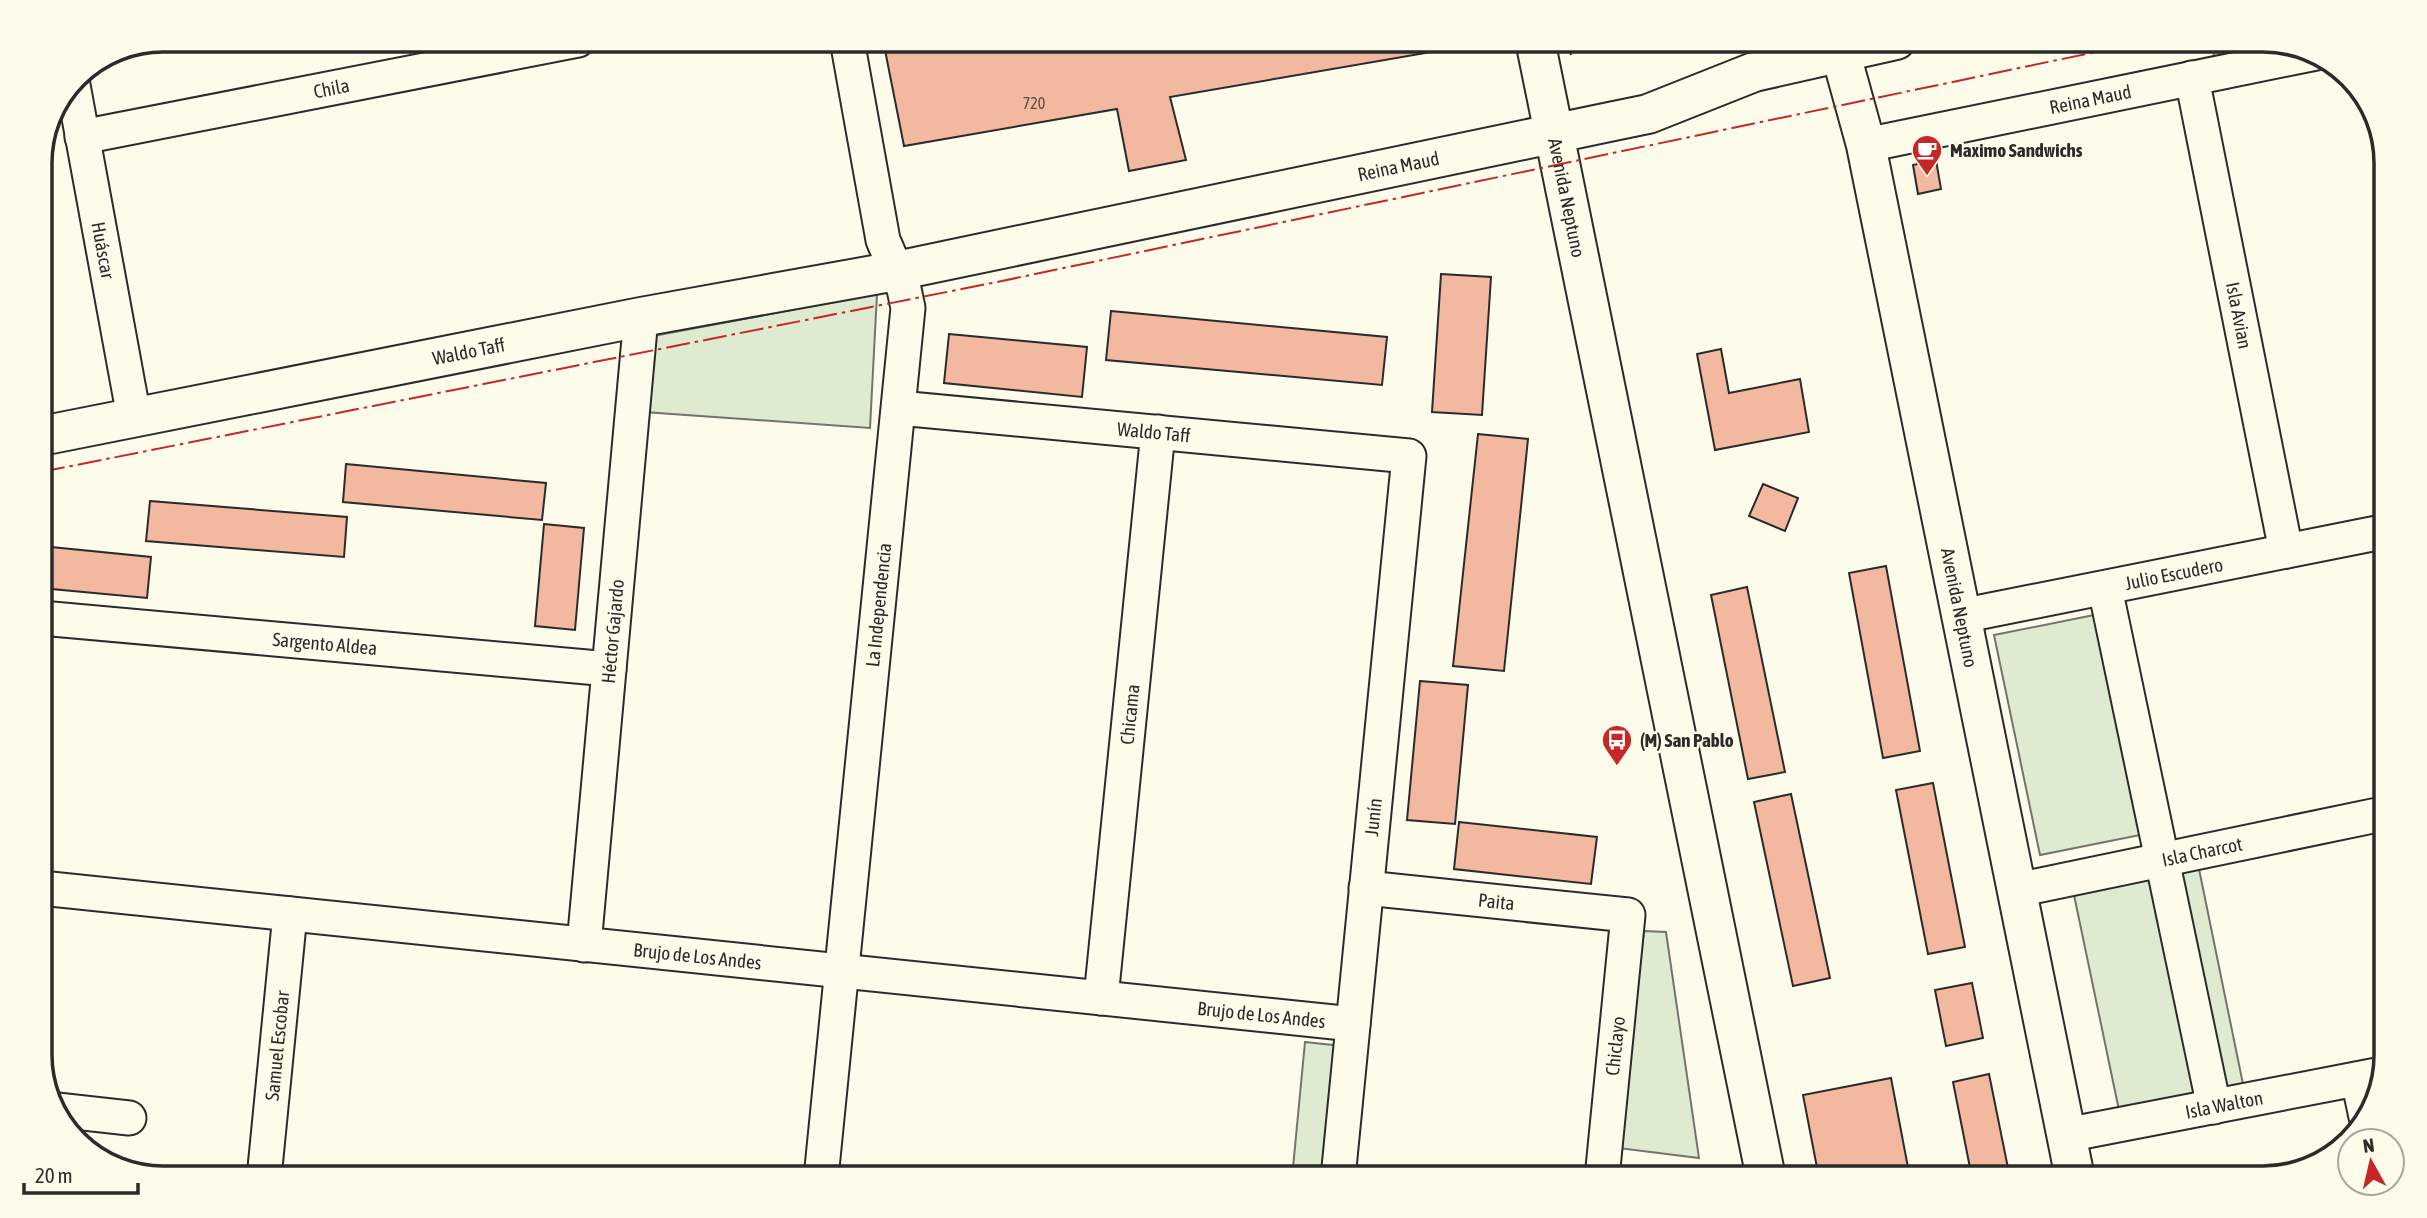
<svg xmlns="http://www.w3.org/2000/svg" width="2427" height="1218" font-family="'Asap Condensed',sans-serif">
  <style>
    .green { fill: #deebd1; stroke: #74746e; stroke-width: 2 }
    .building { fill: #f2b8a0; stroke: #2b2b2b; stroke-width: 2 }
    .lines { fill: none; stroke-linecap: round; stroke-linejoin: round }
    .street-casing { stroke: #2b2b2b; stroke-width: 37 }
    .secondary-casing { stroke: #2b2b2b; stroke-width: 42 }
    .street { stroke: #fdfbea; stroke-width: 33 }
    .secondary { stroke: #fdfbea; stroke-width: 38 }
    .fence { stroke: #2b2b2b; stroke-width: 2; stroke-dasharray: 9 3.5; stroke-linecap: butt }
    .power { stroke: #c62828; stroke-width: 2; stroke-dasharray: 24 5 3.5 5; stroke-linecap: butt }
    .labels { text-anchor: middle; stroke-width: 5; stroke-linejoin: round; paint-order: stroke }
    .number-label { font-size: 16px; fill: #5d4e48 }
    .street-label { font-size: 19px; fill: #2b2b2b; stroke: #fdfbea }
    .poi-label { font-size: 19px; font-weight: bold; fill: #2b2b2b; stroke: #fdfbea; text-anchor: start }
    .rim { fill: none; stroke: #2b2b2b; stroke-width: 3.5 }
  </style>
  <rect width="100%" height="100%" fill="#fdfbea"/>
  <path class="green" d="M2211,40H2263L2300,49L2216,66Z
    M877,294L870,428L644,412L648,337Z
    M2119,610L2165,830L2040,855L1994,635Z
    M2199,869L2244,1089L2120,1115L2074,895Z
    M1644,931L1666,932L1699,1158L1618,1148Z
    M1305,1042L1342,1046L1328,1178H1292Z"/>
  <path class="building" d="M883,40H1441L1443,50L1170,97L1186,160L1129,171L1117,109L904,146Z
    M1592,40H1632L1594,48Z
    M1936,160L1941,189L1918,194L1913,165Z
    M1441,274L1491,277L1482,415L1432,412Z
    M1111,311L1387,337L1382,385L1106,360Z
    M949,334L1087,347L1082,397L944,383Z
    M1721,349L1729,393L1800,379L1809,432L1715,450L1697,354Z
    M1478,434L1528,439L1504,671L1453,666Z
    M346,464L546,483L542,520L343,502Z
    M1763,484L1798,498L1785,531L1749,516Z
    M150,501L347,517L344,557L146,541Z
    M544,524L584,528L575,630L535,626Z
    M41,546L151,557L147,598L41,588Z
    M1886,566L1920,751L1883,758L1849,573Z
    M1747,587L1785,772L1748,779L1711,595Z
    M1420,681L1468,685L1455,824L1407,820Z
    M1933,783L1965,947L1928,954L1896,790Z
    M1791,794L1830,978L1793,986L1754,802Z
    M1459,822L1597,837L1591,884L1454,869Z
    M1972,983L1983,1038L1946,1046L1935,990Z
    M1989,1074L2010,1178H1972L1953,1082Z
    M1891,1078L1910,1178H1819L1803,1095Z"/>
  <g class="lines">
    <g class="street-casing">
      <g id="street">
        <path id="s1" d="M2192,78L2286,551"/>
        <path id="s2" d="M73,85L134,417"/>
        <path id="s3" d="M82,137L578,40"/>
        <path id="s4" d="M1866,145L2316,53"/>
        <path id="s5" d="M899,408L1409,456L1338,1178"/>
        <path d="M2105,588L2214,1107"/>
        <path id="s6" d="M1961,616L2387,531"/>
        <path id="s7" d="M41,618L609,669"/>
        <path id="s8" d="M41,888L1353,1024"/>
        <path id="s9" d="M1366,888L1628,915L1602,1178"/>
        <path id="s10" d="M2017,890L2387,813"/>
        <path id="s11" d="M584,945L641,317"/>
        <path id="s12" d="M1101,998L1158,432"/>
        <path d="M2358,1079L2366,1117"/>
        <path d="M57,1110L129,1118"/>
        <path id="s13" d="M2066,1135L2382,1074"/>
        <path id="s14" d="M264,1178L290,914"/>
        <path id="s15" d="M821,1178L908,308L904,289L883,240L847,40"/>
      </g>
    </g>
    <g class="secondary-casing">
      <g id="secondary">
        <path id="s16" d="M1535,40L1766,1178"/>
        <path id="s17" d="M1837,40L1866,145L2075,1178"/>
        <path id="s18" d="M41,436L641,317L896,271L1614,121L1648,114L1754,72L1896,40"/>
      </g>
    </g>
    <use href="#street" class="street"/>
    <use href="#secondary" class="secondary"/>
    <path class="fence" d="M1568,40L1571,55"/>
    <path class="power" d="M41,472L997,282L2153,40"/>
  </g>
  <defs>
    <g id="cafe-pin" transform="scale(1.575)"><path d="M0 17L-7.5 6A9.5 9.5 0 1 1 7.5 6Z" fill="#c62828" stroke="#fdfbea"/><path d="M-5.5-4.5H6V0H3Q3 3.5 0 3.5H-2.5Q-5.5 3.5-5.5 0ZM3-3.2v2h1.7v-2ZM-6 4.5H4V6H-6Z" fill="#fff"/></g>
    <g id="bus-pin" transform="scale(1.575)"><path d="M0 17L-7.5 6A9.5 9.5 0 1 1 7.5 6Z" fill="#c62828" stroke="#fdfbea"/><path d="M-5-6H5V4H4V6H2V4H-2V6H-4V4H-5ZM-3.5-4V0h7V-4ZM-3.5 1.2v1.5H-2V1.2ZM2 1.2v1.5H3.5V1.2Z" fill="#fff"/></g>
  </defs>
  <g fill-rule="evenodd">
    <use href="#cafe-pin" x="1927" y="150"/>
    <use href="#bus-pin" x="1617" y="740"/>
  </g>
  <g class="labels">
    <g class="number-label">
      <text x="1034" y="109">720</text>
    </g>
    <g class="street-label">
      <text dy="7" stroke="none"><textPath href="#s3" startOffset="254">Chila</textPath></text>
      <text dy="7" stroke="none"><textPath href="#s4" startOffset="229">Reina Maud</textPath></text>
      <text dy="7" stroke="none"><textPath href="#s18" startOffset="1384">Reina Maud</textPath></text>
      <text dy="7" stroke="none"><textPath href="#s16" startOffset="161">Avenida Neptuno</textPath></text>
      <text dy="7" stroke="none"><textPath href="#s2" startOffset="168">Huáscar</textPath></text>
      <text dy="7" stroke="none"><textPath href="#s1" startOffset="242">Isla Avian</textPath></text>
      <text dy="7" stroke="none"><textPath href="#s18" startOffset="436">Waldo Taff</textPath></text>
      <text dy="7" stroke="none"><textPath href="#s5" startOffset="256">Waldo Taff</textPath></text>
      <text dy="7" stroke="none"><textPath href="#s6" startOffset="217">Julio Escudero</textPath></text>
      <text dy="7" stroke="none"><textPath href="#s15" startOffset="576">La Independencia</textPath></text>
      <text dy="7" stroke="none"><textPath href="#s17" startOffset="581">Avenida Neptuno</textPath></text>
      <text dy="7" stroke="none"><textPath href="#s11" startOffset="315">Héctor Gajardo</textPath></text>
      <text dy="7" stroke="none"><textPath href="#s7" startOffset="285">Sargento Aldea</textPath></text>
      <text dy="7" stroke="none"><textPath href="#s12" startOffset="285">Chicama</textPath></text>
      <text transform="translate(1373 817) rotate(-84)" y="7">Junín</text>
      <text dy="7" stroke="none"><textPath href="#s10" startOffset="189">Isla Charcot</textPath></text>
      <text dy="7" stroke="none"><textPath href="#s9" startOffset="131">Paita</textPath></text>
      <text dy="7" stroke="none"><textPath href="#s8" startOffset="660">Brujo de Los Andes</textPath></text>
      <text dy="7" stroke="none"><textPath href="#s8" startOffset="1227">Brujo de Los Andes</textPath></text>
      <text dy="7" stroke="none"><textPath href="#s14" startOffset="133">Samuel Escobar</textPath></text>
      <text transform="translate(1615 1046) rotate(-84)" y="7">Chiclayo</text>
      <text dy="7" stroke="none"><textPath href="#s13" startOffset="161">Isla Walton</textPath></text>
    </g>
    <g class="poi-label">
      <text x="1950" y="157">Maximo Sandwichs</text>
      <text x="1640" y="747">(M) San Pablo</text>
    </g>
  </g>
  <path d="M0 0H2427V1218H0ZM163 52H2263A111 111 0 0 1 2374 163V1055A111 111 0 0 1 2263 1166H163A111 111 0 0 1 52 1055V163A111 111 0 0 1 163 52Z" fill="#fdfbea" fill-rule="evenodd"/>
  <path class="rim" d="M163 52H2263A111 111 0 0 1 2374 163V1055A111 111 0 0 1 2263 1166H163A111 111 0 0 1 52 1055V163A111 111 0 0 1 163 52Z"/>
  <g transform="translate(2371 1162) rotate(352)"><circle r="33" fill="#fdfbea" stroke="#a9a89e" stroke-width="2"/>
  <path d="M0-5L12 26L0 18L-12 26Z" fill="#c62828"/>
  <text y="-10" font-size="19" font-weight="bold" text-anchor="middle" fill="#2b2b2b">N</text>
  </g>
  <path d="M24 1183v10h114v-10" fill="none" stroke="#2b2b2b" stroke-width="3.5"/>
  <text x="35" y="1183" font-size="21" fill="#2b2b2b" stroke="#fdfbea" stroke-width="5" paint-order="stroke">20 m</text>
</svg>
